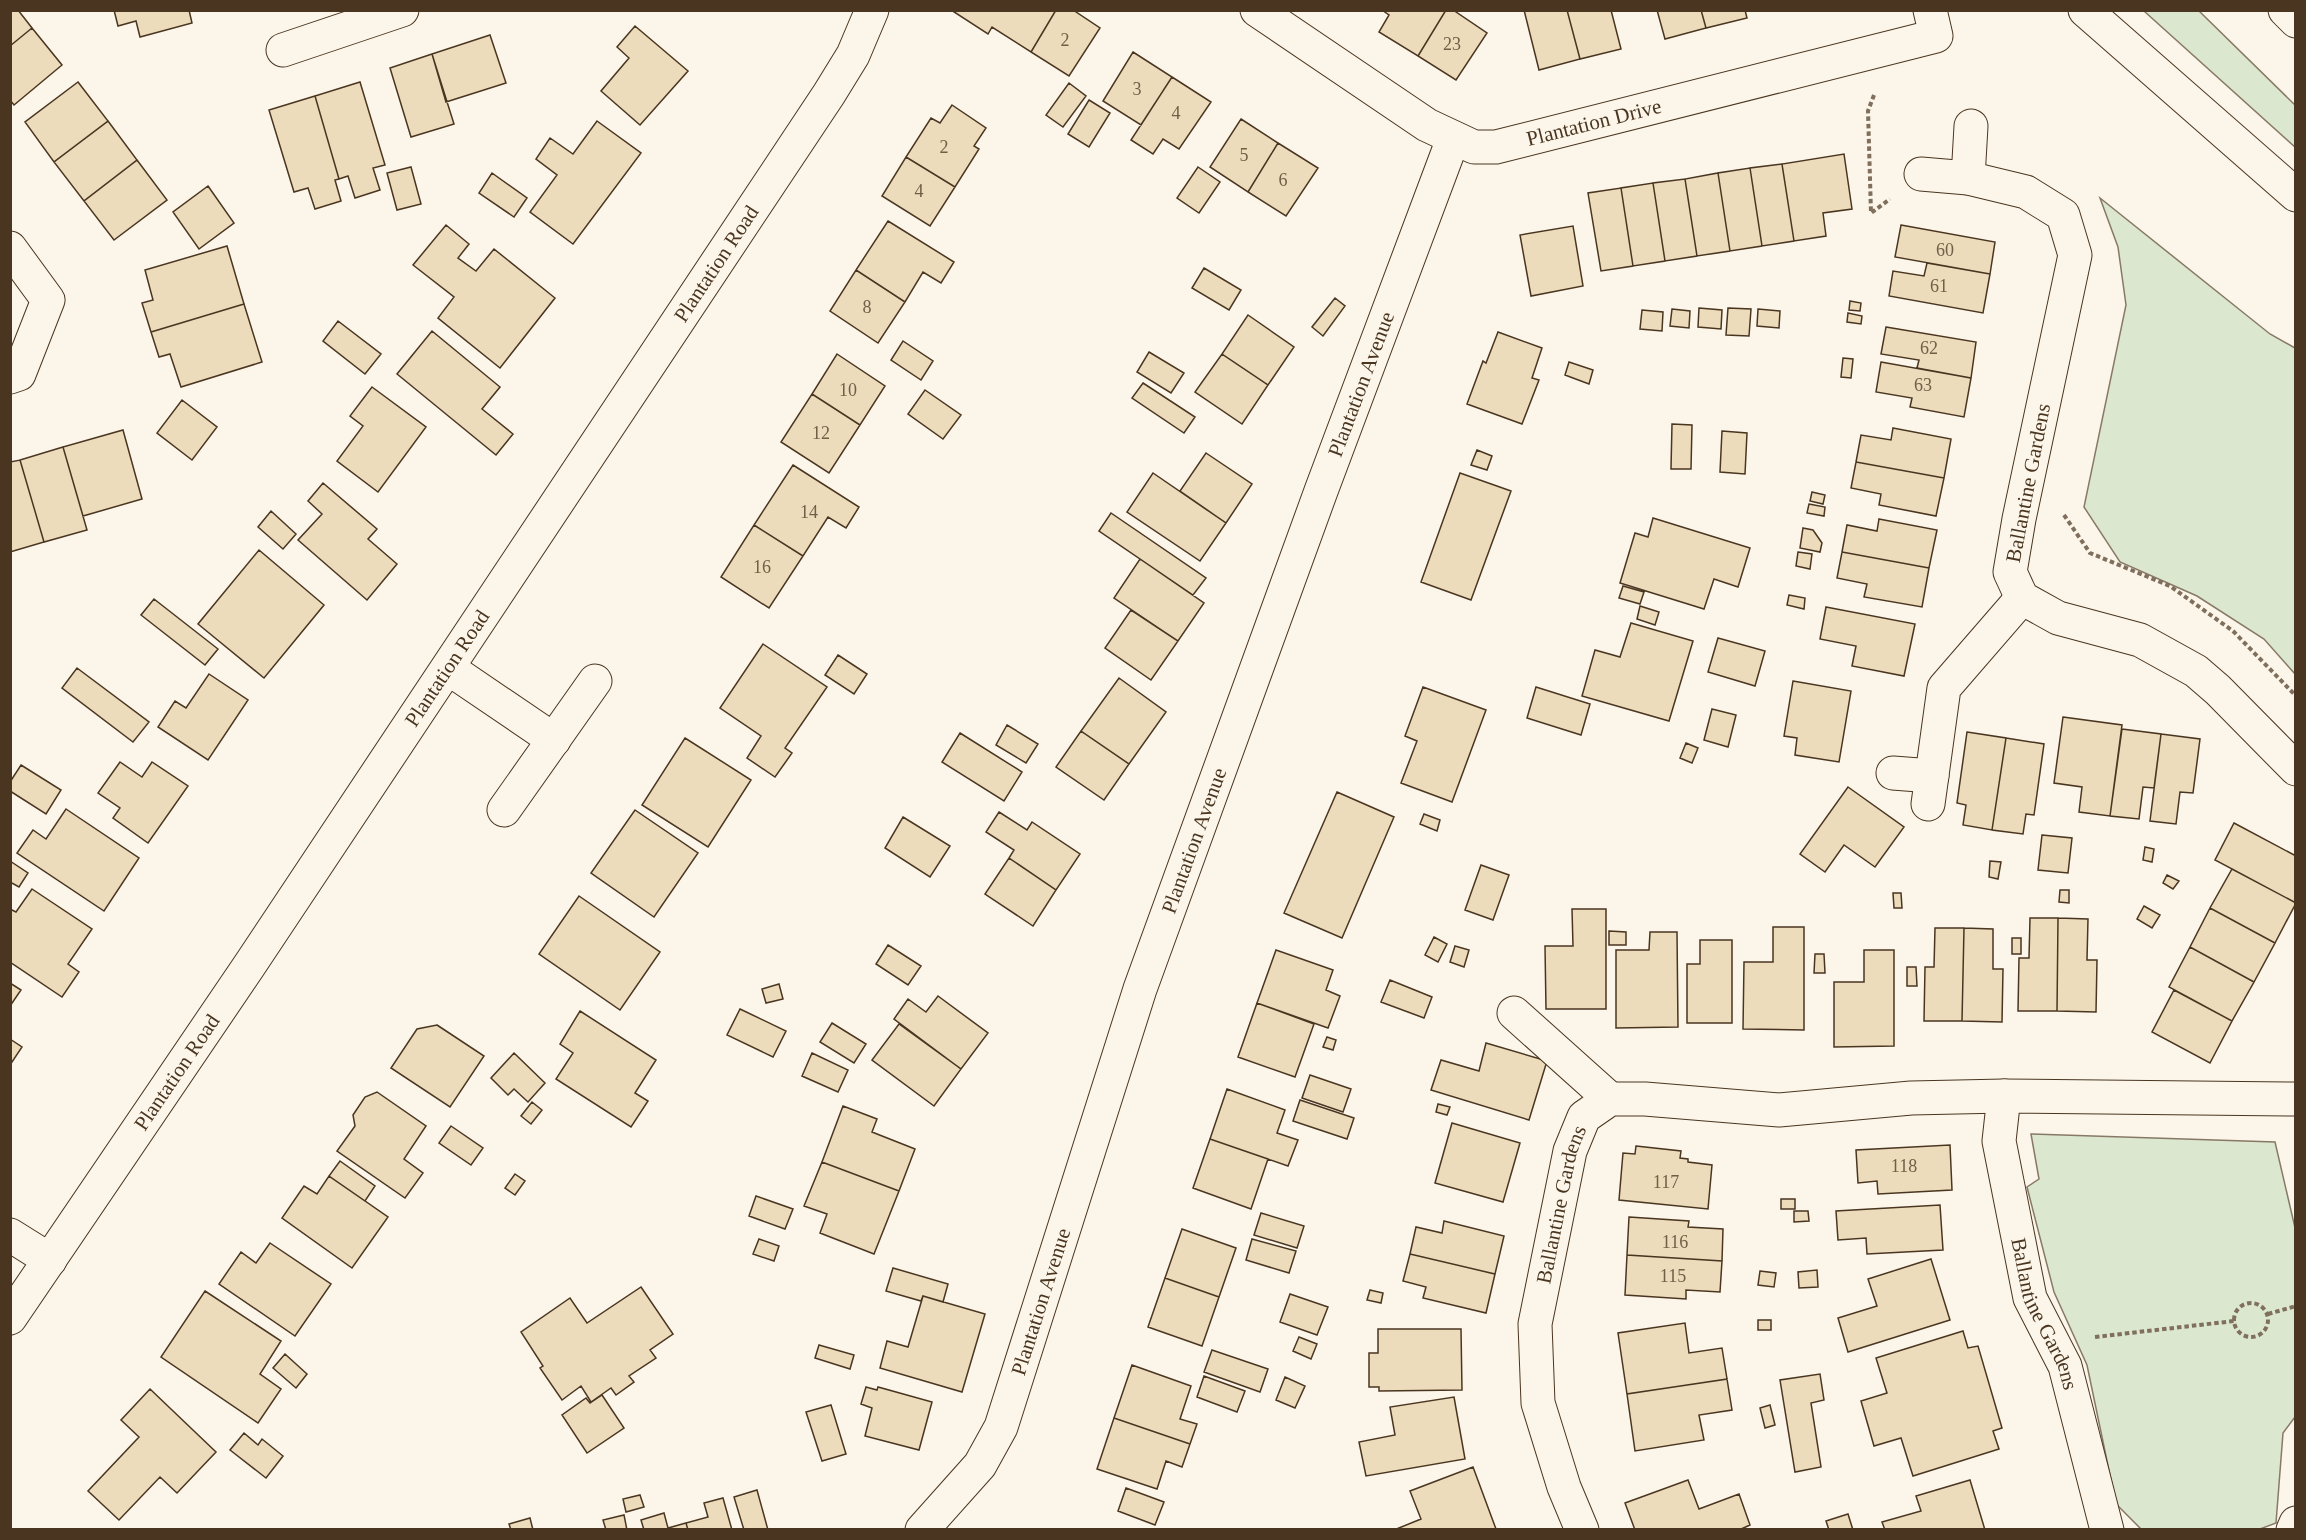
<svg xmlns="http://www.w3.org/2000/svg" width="2306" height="1540" font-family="Georgia,serif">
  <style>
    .green { fill: #dce7d0; stroke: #887966; stroke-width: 1.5 }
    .building { fill: #ecdcbc; stroke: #4a3520; stroke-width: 1.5 }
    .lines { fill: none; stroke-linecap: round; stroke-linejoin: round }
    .minor-casing { stroke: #4a3520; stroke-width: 35 }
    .highway-casing { stroke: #4a3520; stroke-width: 35 }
    .path { stroke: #7f6f5c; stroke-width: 4; stroke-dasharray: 4.5 3; stroke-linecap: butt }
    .minor { stroke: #fbf6e9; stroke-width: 33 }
    .highway { stroke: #fbf6e9; stroke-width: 33 }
    .labels { text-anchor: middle; stroke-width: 4.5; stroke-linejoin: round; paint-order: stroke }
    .number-label { font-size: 18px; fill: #725f47 }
    .street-label { font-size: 21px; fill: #4a3520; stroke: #fbf6e9 }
  </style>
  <rect width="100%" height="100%" fill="#fbf6e9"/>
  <path class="green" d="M2144,11H2199L2295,105V147Z
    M2100,198L2270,334L2295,348V674L2264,639L2197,596L2120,562L2084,507L2126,305L2118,247Z
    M2031,1134L2275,1142L2296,1232L2295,1417L2283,1433L2276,1523L2260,1529H2141L2116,1504L2087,1365L2054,1292L2027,1187L2039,1179Z"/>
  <path class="building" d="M10,10H18L32,28L10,46Z
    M114,10H189L192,23L140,37L136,21L118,26Z
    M951,10H1056L1031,52L992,27L988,34Z
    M1056,10H1073L1100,28L1069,76L1031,52Z
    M1382,10H1446L1418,56L1379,32L1389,15Z
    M1446,10H1453L1487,33L1456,80L1418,56Z
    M1524,10H1567L1580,59L1539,70Z
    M1567,10H1611L1621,49L1580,59Z
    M1657,10H1701L1706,28L1665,39Z
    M1701,10H1745L1747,18L1706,28Z
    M635,26L688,71L640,125L601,91L629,58L617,47Z
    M32,28L62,65L14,105L10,100V46Z
    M490,35L506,83L446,102L432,54Z
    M1133,52L1172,77L1141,125L1103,101Z
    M432,54L454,124L411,137L390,68Z
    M1172,77L1211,102L1179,149L1163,139L1153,154L1131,140Z
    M78,82L108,121L54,162L25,122Z
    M360,82L385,165L373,168L380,190L355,198L348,176L339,179L315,96Z
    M1069,83L1086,96L1063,127L1046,115Z
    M315,96L339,179L335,180L341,201L315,209L308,188L294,192L269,110Z
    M1089,100L1110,113L1089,147L1068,134Z
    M952,105L986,128L974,146L979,149L955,187L906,157L931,118L940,123Z
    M1241,119L1278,143L1248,192L1210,167Z
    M108,121L137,160L84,201L54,162Z
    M597,121L641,153L573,244L530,212L557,175L536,159L550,138L573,154Z
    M1278,143L1318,168L1286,216L1248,192Z
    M1844,154L1852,209L1823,213L1826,236L1794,241L1782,164Z
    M906,157L955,187L930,226L882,196Z
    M137,160L167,200L114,240L84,201Z
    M1782,164L1794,241L1762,246L1750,168Z
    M411,167L421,204L397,210L387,173Z
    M1198,167L1220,182L1199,213L1177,198Z
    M1750,168L1762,246L1730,251L1718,173Z
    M492,173L527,198L514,217L479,193Z
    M1718,173L1730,251L1697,256L1685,179Z
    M1685,179L1697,256L1665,261L1653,183Z
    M1653,183L1665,261L1633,266L1621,188Z
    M208,186L234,223L199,249L173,212Z
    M1621,188L1633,266L1601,271L1588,193Z
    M888,221L954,262L941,283L923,272L905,302L856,270Z
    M446,225L469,244L458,258L476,271L494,249L555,298L500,368L438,318L454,297L413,265Z
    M1901,225L1995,242L1990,274L1895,257Z
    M1573,226L1583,286L1531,296L1520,235Z
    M227,246L244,304L151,332L142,303L153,300L145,270Z
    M1927,263L1990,274L1983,313L1889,296L1893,271L1924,276Z
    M1204,268L1241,290L1229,310L1192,288Z
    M856,270L905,302L878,343L830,311Z
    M1335,298L1345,306L1323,336L1312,327Z
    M1850,301L1861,303L1860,311L1849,310Z
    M244,304L262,362L181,387L170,354L159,357L151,332Z
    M1699,308L1722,310L1721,329L1698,327Z
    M1728,308L1751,309L1749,336L1726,335Z
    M1672,309L1690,311L1689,328L1670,326Z
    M1758,309L1780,311L1779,328L1757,326Z
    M1642,310L1663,312L1662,331L1640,329Z
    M1848,313L1862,316L1861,324L1847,322Z
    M1248,315L1294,347L1268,385L1222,354Z
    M338,321L381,354L365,374L323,341Z
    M1886,327L1976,342L1971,378L1917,368L1919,360L1881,354Z
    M432,331L500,387L482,409L513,434L496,455L397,374Z
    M1498,332L1542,348L1532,378L1539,380L1522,424L1467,404L1483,361L1486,363Z
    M903,341L933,361L921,380L891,360Z
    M1149,352L1184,373L1171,393L1137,372Z
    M837,354L885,386L860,425L812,394Z
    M1222,354L1268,385L1242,424L1195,392Z
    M1843,358L1853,359L1851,378L1841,377Z
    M1569,362L1593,370L1589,384L1565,375Z
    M1881,362L1971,378L1964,417L1910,407L1912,398L1876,392Z
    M1143,383L1195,417L1184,433L1132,398Z
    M372,387L426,427L378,492L337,461L363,426L350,416Z
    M925,390L961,415L943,439L908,414Z
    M812,394L860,425L829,473L781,442Z
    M182,400L217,427L192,460L157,433Z
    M1672,424L1692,425L1691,469H1671Z
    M1893,428L1951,439L1944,478L1856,462L1861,435L1891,440Z
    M123,430L142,499L83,516L63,447Z
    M1722,431L1747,433L1745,474L1720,472Z
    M63,447L87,530L44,542L20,460Z
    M1477,450L1492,456L1487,470L1471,465Z
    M1206,453L1252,484L1226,523L1180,491Z
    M20,460L44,542L10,552V462Z
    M1856,462L1944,478L1936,516L1879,505L1881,494L1851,488Z
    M793,465L859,507L846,528L828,517L803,556L754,525Z
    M1153,473L1226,523L1200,561L1127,512Z
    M1460,473L1511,491L1471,600L1421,582Z
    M323,483L377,529L368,539L397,564L367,600L298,540L322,514L308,501Z
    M1812,492L1825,495L1823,504L1810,501Z
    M1809,504L1825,507L1824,516L1807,513Z
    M271,511L296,534L283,549L258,527Z
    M1111,513L1206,578L1193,595L1099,531Z
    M1653,518L1750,548L1738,587L1714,579L1704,609L1620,583L1635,533L1648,537Z
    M1879,519L1937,530L1929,568L1842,552L1847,525L1877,531Z
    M754,525L803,556L769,608L721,577Z
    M1803,528L1813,530L1822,543L1820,552L1800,548Z
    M259,550L324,605L264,678L198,624Z
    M1798,552L1812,554L1810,569L1796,566Z
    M1842,552L1929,568L1922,607L1864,597L1867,584L1837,578Z
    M1140,559L1204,603L1178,641L1114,598Z
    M1623,586L1644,592L1640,604L1619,598Z
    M1789,595L1805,598L1804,609L1787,605Z
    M154,599L218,649L205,665L141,615Z
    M1640,606L1659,612L1655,625L1637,619Z
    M1826,607L1915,624L1904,676L1852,666L1856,646L1820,639Z
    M1131,610L1178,641L1151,680L1105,648Z
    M1631,623L1693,641L1669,721L1582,696L1595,650L1620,657Z
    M1718,638L1765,651L1755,686L1708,672Z
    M763,644L827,687L785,748L792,753L775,777L747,758L761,736L720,708Z
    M838,655L867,674L854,694L825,675Z
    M77,668L149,722L133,742L62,688Z
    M209,674L248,700L208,760L158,727L175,701L186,708Z
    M1119,678L1166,712L1129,764L1081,731Z
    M1793,681L1851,691L1839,762L1795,755L1797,738L1784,736Z
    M1423,687L1486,710L1452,802L1401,783L1417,741L1405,736Z
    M1536,687L1590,704L1581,735L1527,718Z
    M1712,709L1736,715L1728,747L1704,740Z
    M2063,717L2122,725L2110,816L2079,812L2082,787L2054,783Z
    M1007,725L1038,744L1026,763L996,745Z
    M2122,729L2161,734L2154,788L2143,787L2139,819L2110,816Z
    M1081,731L1129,764L1104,800L1056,767Z
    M1967,732L2006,738L1992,830L1963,825L1966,805L1957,803Z
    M960,733L1022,772L1004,801L942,762Z
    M2161,734L2200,739L2193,793L2180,792L2176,824L2150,821Z
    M685,738L751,780L708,847L642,805Z
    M2006,738L2044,744L2034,815L2026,814L2023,834L1992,830Z
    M1686,743L1698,748L1692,763L1680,758Z
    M120,762L142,777L152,762L188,786L148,843L113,818L120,808L98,793Z
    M21,765L61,790L46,814L10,791V782Z
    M1848,787L1904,827L1875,867L1844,845L1825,872L1800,854Z
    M1337,792L1394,817L1342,938L1284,913Z
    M66,809L139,858L104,911L17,853L33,830L46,839Z
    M635,810L698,853L654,917L591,873Z
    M999,812L1027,830L1032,822L1080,854L1056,890L1009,858L1014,850L986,832Z
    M1424,814L1440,820L1437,831L1420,824Z
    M903,817L950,846L930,877L885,848Z
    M2234,823L2296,856V903L2215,860Z
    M2042,835L2072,838L2068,873L2038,870Z
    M2145,847L2154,849L2152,862L2143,860Z
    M1009,858L1056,890L1033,926L985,894Z
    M10,861L28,873L19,887L10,882Z
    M1990,861L2001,862L1998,879L1989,877Z
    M1481,865L1509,875L1493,920L1465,910Z
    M2232,869L2296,903L2275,943L2210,908Z
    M2167,875L2179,881L2173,889L2163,883Z
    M32,889L92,929L68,964L79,972L62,997L10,962V909L16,912Z
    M2060,890H2069V903L2059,902Z
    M1893,893H1901L1902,908H1894Z
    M579,896L660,952L620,1010L539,954Z
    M2144,906L2160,915L2152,928L2137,919Z
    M2210,908L2275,943L2254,982L2190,947Z
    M1572,909H1606V1009H1546L1545,946H1573Z
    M2030,918H2058L2057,1011H2018L2019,958H2029Z
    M2058,918L2088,919L2087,960H2097L2096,1012L2057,1011Z
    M1773,927H1804V1030L1743,1029L1744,962H1773Z
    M1935,928H1964L1962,1021H1924L1925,967H1934Z
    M1964,928L1993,929V969H2003L2002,1022L1962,1021Z
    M1609,931L1626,932V945H1609Z
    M1650,932H1677L1678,1027L1616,1028V950H1649Z
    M1434,937L1447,944L1438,962L1425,955Z
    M2012,938H2021V954H2012Z
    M1700,940H1732V1023H1687V964H1700Z
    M888,945L921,966L908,985L876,964Z
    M1455,946L1469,950L1464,967L1450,962Z
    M2190,947L2254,982L2232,1021L2169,987Z
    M1276,950L1333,970L1326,990L1340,996L1328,1028L1257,1003Z
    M1864,950H1894V1046L1834,1047V982H1864Z
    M1815,954H1824L1825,973H1814Z
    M1907,967H1916L1917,986H1907Z
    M1390,980L1432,997L1424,1018L1381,1002Z
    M10,983L21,990L10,1006Z
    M779,984L783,999L766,1003L762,989Z
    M2174,990L2232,1021L2210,1063L2152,1032Z
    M938,996L988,1033L961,1069L894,1019L908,999L926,1012Z
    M1257,1003L1314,1024L1295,1077L1238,1057Z
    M740,1009L786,1031L773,1057L727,1035Z
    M580,1011L656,1060L635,1093L648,1101L631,1127L556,1079L573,1053L560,1044Z
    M832,1023L866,1044L854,1063L820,1042Z
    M899,1024L961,1069L934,1106L872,1060Z
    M437,1025L484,1056L450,1107L391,1068L417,1029Z
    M1327,1037L1336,1040L1333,1050L1323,1047Z
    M10,1039L22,1047L10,1065Z
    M1486,1043L1547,1061L1529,1120L1431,1090L1441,1060L1479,1071Z
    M514,1053L545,1083L528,1102L514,1089L508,1095L491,1078Z
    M812,1053L848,1070L838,1092L802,1076Z
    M1310,1075L1351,1089L1343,1112L1302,1098Z
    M1227,1089L1285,1110L1277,1133L1298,1140L1288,1166L1210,1139Z
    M377,1092L426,1126L404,1159L423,1173L405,1198L337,1151L355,1126L353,1115L365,1097Z
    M1300,1100L1354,1118L1347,1139L1293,1121Z
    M532,1102L542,1110L531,1124L521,1116Z
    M1438,1104L1450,1107L1447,1115L1436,1112Z
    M843,1106L877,1119L872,1132L915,1149L899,1191L822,1162Z
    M1452,1123L1520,1143L1503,1202L1435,1183Z
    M451,1126L483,1148L471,1165L439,1143Z
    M1210,1139L1268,1159L1251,1209L1193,1188Z
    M1950,1145L1952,1190L1878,1194L1877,1181L1858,1183L1856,1150Z
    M1636,1146L1681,1151L1680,1158L1688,1159V1162L1712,1165L1708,1209L1619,1200L1623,1153L1635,1154Z
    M340,1161L375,1186L365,1201L329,1176Z
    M822,1162L899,1191L874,1254L820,1233L827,1214L804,1206Z
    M515,1174L525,1181L515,1195L505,1188Z
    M329,1176L388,1217L352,1268L282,1218L304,1186L317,1194Z
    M756,1196L793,1209L785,1229L749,1216Z
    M1781,1199H1795V1209H1781Z
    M1940,1205L1943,1250L1867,1254L1866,1238L1838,1240L1836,1211Z
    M1794,1211H1808L1809,1221L1794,1222Z
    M1261,1213L1304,1226L1297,1248L1254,1235Z
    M1629,1217L1689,1221L1688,1227L1723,1229L1722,1261L1627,1255Z
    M1444,1221L1504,1236L1495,1274L1410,1254L1416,1227L1442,1233Z
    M1182,1229L1236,1248L1219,1297L1165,1278Z
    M759,1239L779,1246L774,1261L753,1254Z
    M1252,1239L1296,1251L1289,1273L1246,1260Z
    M270,1243L331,1284L295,1336L219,1284L241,1252L256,1263Z
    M1410,1254L1495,1274L1486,1313L1423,1298L1426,1287L1403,1281Z
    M1627,1255L1722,1261L1720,1292L1686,1290V1299L1625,1295Z
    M1931,1259L1950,1320L1848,1352L1838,1318L1877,1306L1868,1279Z
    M893,1268L948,1284L943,1302L923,1296L921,1301L886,1291Z
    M1817,1270L1818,1287L1799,1288L1798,1272Z
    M1760,1271L1776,1273L1774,1287L1758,1285Z
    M1165,1278L1219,1297L1202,1346L1148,1327Z
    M641,1287L673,1334L650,1350L656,1358L629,1376L634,1382L616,1395L611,1388L591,1402L581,1386L562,1400L540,1368L543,1366L521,1332L570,1298L587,1323Z
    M1370,1290L1383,1293L1381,1303L1367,1300Z
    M205,1291L281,1341L260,1374L281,1389L258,1423L161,1357Z
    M1290,1294L1328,1307L1317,1335L1280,1322Z
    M923,1296L985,1314L962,1392L880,1368L887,1341L908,1347Z
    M1758,1320H1771V1330H1758Z
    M1685,1323L1689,1353L1722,1348L1727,1379L1627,1394L1618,1333Z
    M1378,1329H1461L1462,1390L1379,1391V1387H1369V1353H1378Z
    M1963,1331L1968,1348L1978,1346L2002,1428L1993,1431L1999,1449L1913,1476L1901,1438L1874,1446L1861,1401L1887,1393L1876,1358Z
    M1299,1337L1317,1344L1311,1359L1293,1351Z
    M819,1345L854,1355L850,1369L815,1358Z
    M1212,1350L1268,1369L1260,1392L1204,1372Z
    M285,1354L307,1374L296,1388L273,1368Z
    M1132,1365L1191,1386L1180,1419L1197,1424L1190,1444L1114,1418Z
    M1820,1374L1824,1400L1811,1403L1821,1467L1795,1472L1780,1380Z
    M1204,1376L1245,1391L1237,1412L1197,1397Z
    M1285,1377L1305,1386L1295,1408L1276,1400Z
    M1727,1379L1732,1410L1699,1415L1704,1440L1635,1451L1627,1394Z
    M866,1387L877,1390L878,1387L932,1402L919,1450L865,1436L872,1408L861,1404Z
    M150,1389L216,1452L177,1493L160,1477L119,1520L88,1491L139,1437L121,1420Z
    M602,1395L624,1428L587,1453L562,1415L586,1398L590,1403Z
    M1454,1397L1465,1459L1366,1476L1359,1442L1395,1435L1390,1407Z
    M831,1405L846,1454L822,1461L806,1412Z
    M1770,1405L1775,1425L1765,1428L1760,1408Z
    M1114,1418L1190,1444L1182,1467L1166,1461L1157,1489L1097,1469Z
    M244,1433L258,1445L262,1439L283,1456L266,1478L230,1450Z
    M1473,1467L1496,1529L1394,1530L1421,1519L1410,1491Z
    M1688,1480L1699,1509L1739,1494L1750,1525L1739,1530H1635L1625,1503Z
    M1970,1480L1985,1530H1885L1882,1522L1921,1511L1916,1496Z
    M1126,1488L1164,1502L1155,1525L1118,1511Z
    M757,1490L768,1530H744L734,1497Z
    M640,1495L644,1507L626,1512L623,1499Z
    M723,1498L732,1530H688L686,1523L708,1517L704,1503Z
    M664,1513L668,1528L686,1523L688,1530H644L641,1520Z
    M1848,1514L1853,1530H1829L1826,1521Z
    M624,1515L627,1530H606L603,1520Z
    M530,1518L533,1530H511L509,1524Z"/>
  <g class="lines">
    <g class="minor-casing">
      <g id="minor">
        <path id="s1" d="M1257,10L1427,125L1474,147H1496L1936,36L1930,10"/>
        <path d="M283,50L402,10"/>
        <path d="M1921,174L1968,178L2026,192L2063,215L2075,255L2019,519L2010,572L2022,598L2058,618L2140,640L2196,671L2218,690L2296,769"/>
        <path d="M1968,178L1971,126"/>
        <path d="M10,248L48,300L19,374L10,377"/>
        <path d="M448,668L554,740"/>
        <path d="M1893,773L1932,776"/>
        <path d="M1928,804L1944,688L2022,598"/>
        <path d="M504,810L595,681"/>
        <path d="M1514,1013L1610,1099"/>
        <path id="s2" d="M2004,1096L1999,1141L2030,1298L2065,1366L2107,1530"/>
        <path d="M10,1235L50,1260"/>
        <path id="s3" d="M10,1318L249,966L829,94L853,55L872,10"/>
        <path id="s4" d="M922,1530L980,1465L1001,1427L1140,989L1321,491L1453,139"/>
        <path id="s5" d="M1582,1530L1564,1487L1538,1403L1535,1324L1570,1151L1584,1117L1610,1099H1645L1779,1110L1911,1098L2004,1096L2296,1099"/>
        <path d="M2293,1530L2296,1523"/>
      </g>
    </g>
    <g class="highway-casing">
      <path id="highway" d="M2085,10L2296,195
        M2285,10L2296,21"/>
    </g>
    <path class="path" d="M1874,95L1868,111L1871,213L1890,199
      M2064,515L2090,553L2170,586L2233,631L2296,696
      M2234 1320a17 17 0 1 1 34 0a17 17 0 1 1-34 0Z
      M2268,1314L2296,1306
      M2095,1337L2234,1321"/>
    <use href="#minor" class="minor"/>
    <use href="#highway" class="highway"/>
  </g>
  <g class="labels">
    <g class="number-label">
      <text x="1065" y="46">2</text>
      <text x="1452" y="50">23</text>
      <text x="1137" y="95">3</text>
      <text x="1176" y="119">4</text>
      <text x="944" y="153">2</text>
      <text x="1244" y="161">5</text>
      <text x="1283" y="186">6</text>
      <text x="919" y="197">4</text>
      <text x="1945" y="256">60</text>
      <text x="1939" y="292">61</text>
      <text x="867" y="313">8</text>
      <text x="1929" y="354">62</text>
      <text x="1923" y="391">63</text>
      <text x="848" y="396">10</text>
      <text x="821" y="439">12</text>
      <text x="809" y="518">14</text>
      <text x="762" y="573">16</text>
      <text x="1904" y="1172">118</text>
      <text x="1666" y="1188">117</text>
      <text x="1675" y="1248">116</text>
      <text x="1673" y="1282">115</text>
    </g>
    <g class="street-label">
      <text dy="7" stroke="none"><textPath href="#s1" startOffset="380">Plantation Drive</textPath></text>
      <text dy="7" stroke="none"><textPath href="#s3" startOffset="1269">Plantation Road</textPath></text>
      <text dy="7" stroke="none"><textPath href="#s4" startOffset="1234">Plantation Avenue</textPath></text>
      <text transform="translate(2028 483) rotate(-79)" y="7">Ballantine Gardens</text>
      <text dy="7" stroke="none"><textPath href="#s3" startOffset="783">Plantation Road</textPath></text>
      <text dy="7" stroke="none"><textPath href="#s4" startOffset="748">Plantation Avenue</textPath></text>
      <text dy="7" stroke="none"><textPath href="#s3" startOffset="297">Plantation Road</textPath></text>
      <text dy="7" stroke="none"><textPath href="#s5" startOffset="336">Ballantine Gardens</textPath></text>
      <text dy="7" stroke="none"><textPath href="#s4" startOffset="262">Plantation Avenue</textPath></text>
      <text dy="7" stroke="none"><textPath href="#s2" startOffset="225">Ballantine Gardens</textPath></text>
    </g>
  </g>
  <rect width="2306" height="1540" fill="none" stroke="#4a3520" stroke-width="24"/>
</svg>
